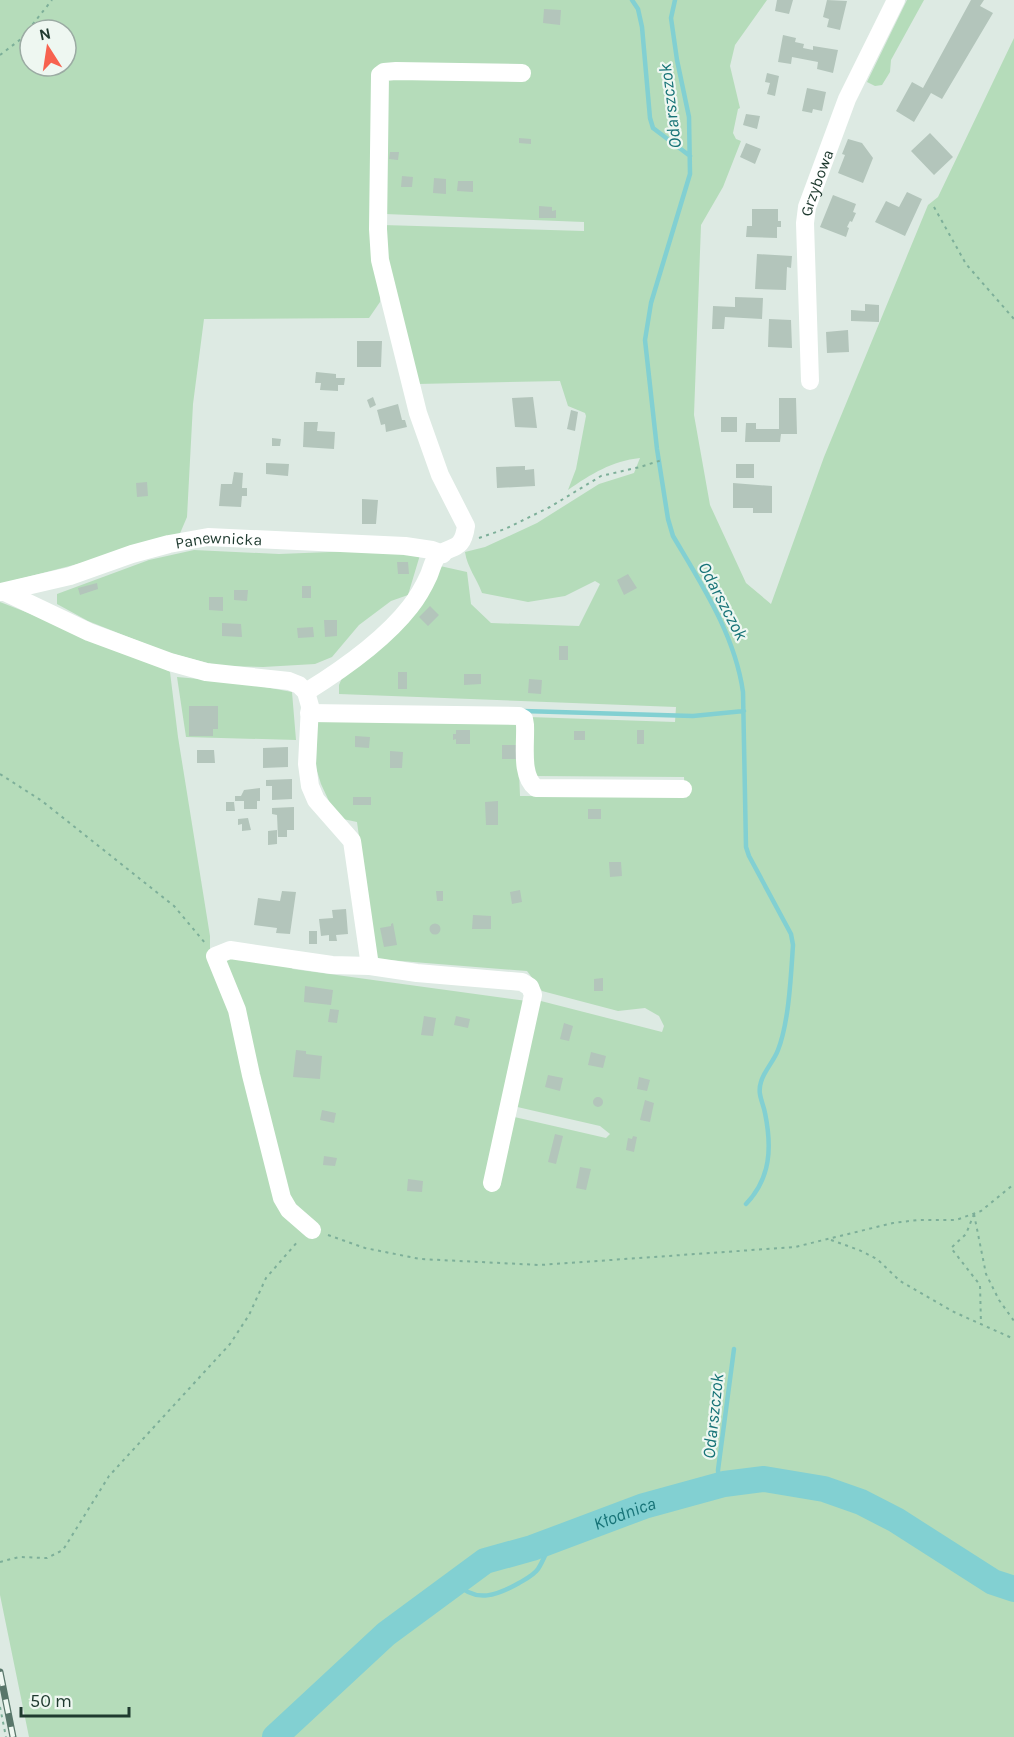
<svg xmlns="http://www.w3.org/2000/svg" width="1014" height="1737" font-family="Karla,sans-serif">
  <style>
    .green { fill: #b5dcba; fill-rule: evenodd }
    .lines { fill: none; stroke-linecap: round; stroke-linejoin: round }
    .stream { stroke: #82d0d2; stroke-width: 4.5 }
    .river { stroke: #82d0d2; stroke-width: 26 }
    .building { fill: #b3c5bb }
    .path { stroke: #7daf99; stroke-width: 2; stroke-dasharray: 3 4.5; stroke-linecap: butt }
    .minor { stroke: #fff; stroke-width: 18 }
    .rail-casing { stroke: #58766a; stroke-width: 7 }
    .rail { stroke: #eef7f1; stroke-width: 4.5; stroke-dasharray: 14; stroke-linecap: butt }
    .labels { text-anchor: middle; stroke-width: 4.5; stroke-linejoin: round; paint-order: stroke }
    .street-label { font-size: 16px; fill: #1f3a2f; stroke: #eef7f1 }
    .water-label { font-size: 18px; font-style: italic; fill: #177377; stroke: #eef7f1 }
  </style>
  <rect width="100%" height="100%" fill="#ddeae3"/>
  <path class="green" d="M0,0H767L735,45L730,66L740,108L738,109L733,133L736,139L741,141L723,187L701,225L694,415L710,505L746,583L771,604L824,457L928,205L938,197L1014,38V1737H29L0,1595V602L149,660L170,672L178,737L210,936V958L231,1013L290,1203L224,961L227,956L286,963L293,969L527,1001L510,1116L606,1138L610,1134L600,1126L513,1106L537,1000L662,1032L664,1026L659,1016L645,1008L618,1011L542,991L527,971L376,959L357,822L343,819L334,812L321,784L316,768L317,718L517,723L520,796L685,797L684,777L533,776L529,717L675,722L676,707L339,694V685L342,678L440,566L467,572L471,604L491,623L579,626L600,584L595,581L565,596L528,602L482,593C477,579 467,567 465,552L485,547L537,523L599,484L634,473L640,458C612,461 591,474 568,490L576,469L586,416L585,413L568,406L560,381L417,384L388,272L383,225L584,231V222L385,214L387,66L380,302L369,318L204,319L193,404L187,517L178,538L0,584ZM30,30H66V66H30Z
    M907,0H924L891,60L890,72L882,85L875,86L867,82Z
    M194,550L279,554L355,551L420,555L408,595L391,601L359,625L332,657L315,664L263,667L219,666L166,652L88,621L57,604V594L149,560Z
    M177,677L244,683L292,692L296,740L186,737Z"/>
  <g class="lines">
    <path class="stream" d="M632,0L638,9L642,27L650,118L653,128L690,156
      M675,0L671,18L677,60L689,117L690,174L651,303L645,340L657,449L668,519L673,536C702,585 735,635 743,692L746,847L749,856L791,934L793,945C791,975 789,1022 778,1050C774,1061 764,1071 761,1082C757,1094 763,1102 765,1113C772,1147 771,1178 746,1204
      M523,711L693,716L744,711
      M719,1485L718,1470L734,1349
      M456,1583C476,1604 498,1595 519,1583C526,1579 534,1575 538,1569C544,1560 547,1549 553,1540"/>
    <path class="river" id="s1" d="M275,1737L386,1634L485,1561L532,1548L644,1506L724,1484L764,1479L824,1489L861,1502L896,1520L993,1582L1014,1589"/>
  </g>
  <path class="building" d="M777,0H793L789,14L775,11Z
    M827,0L847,1L840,30L827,27L829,19L823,17Z
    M971,0H984L980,6L993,13L942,99L931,93L914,122L896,111L912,82L923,88Z
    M544,9L561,10L560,25L543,23Z
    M783,35L796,38L795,42L804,44L803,48L813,50V46L838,50L833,73L817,69L818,62L792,57L791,64L778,62Z
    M767,73L779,76L775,96L767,94L770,83L765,82Z
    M807,88L826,92L822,111L813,109L812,113L802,111Z
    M746,114L760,116L757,129L743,125Z
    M930,133L953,157L934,175L911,151Z
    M519,138L531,139V144L519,143Z
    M848,139L862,143L873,158L863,183L838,173L845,155L842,154Z
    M746,143L761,149L755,164L740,157Z
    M390,152H399L398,160L389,159Z
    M402,176L413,177L412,187H401Z
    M434,178L446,179V194L433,193Z
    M458,181H473V192L457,191Z
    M907,192L922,199L905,236L875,222L886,201L899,207Z
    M833,195L856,204L853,212L856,213L852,222L850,221L847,227L849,228L846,237L820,227Z
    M539,206L552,207V211L556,210V218H539Z
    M752,209H778V221H781V227H777V238L746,237L747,226H752Z
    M757,254L792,256L791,268L787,267L786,290L755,289Z
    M735,297L763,298L762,319L725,317L724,329H712L713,306L735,307Z
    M865,304L879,305V322L851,321V310L865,311Z
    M769,319L791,320L792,348L768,347Z
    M848,330L849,352L827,353L826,332Z
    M357,341H382L381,367H357Z
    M316,372L336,374V378H345L344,385H338V391L320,390L321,383H315Z
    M373,397L376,405L370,408L367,400Z
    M533,397L537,428L515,427L512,398Z
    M779,398H796L797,434H781L780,442H745L746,423H756V429H779Z
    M398,404L402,420H405L407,427L386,432L385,424L381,425L377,410Z
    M571,410L578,412L575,431L567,429Z
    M721,417H737V432H721Z
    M304,422H318L317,431L335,432L334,449L303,447Z
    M272,438L281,439L280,446H272Z
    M266,463L289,464L288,476L266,474Z
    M736,464H754V478H736Z
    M525,466V470L534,469L535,486L497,488L496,467Z
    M234,472L243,473L242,488H247V496H242L241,507L219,506L221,484H232Z
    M147,482L148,496L137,497L136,483Z
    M733,483L772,486V513H753V508H733Z
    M362,499L378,500L376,524H362Z
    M397,562H408L409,574H398Z
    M628,574L637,588L624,595L617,580Z
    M97,583L98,589L80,595L78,588Z
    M302,586H311V598H302Z
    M234,590H248L247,601L234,600Z
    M209,597H223V611L209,610Z
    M430,606L439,615L428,626L419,617Z
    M324,620H337V636L325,637Z
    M222,623L241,624L242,637L222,636Z
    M313,627L314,637L298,638L297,628Z
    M559,646H568V660H559Z
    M398,672H407V689H398Z
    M464,674H481V684L464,685Z
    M529,679L542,680L541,694L528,693Z
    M189,706H218V729H213V736H189Z
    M456,730H470V744H456V739L453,740V734H456Z
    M637,730H644V744H637Z
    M574,731H585V740H574Z
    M355,736L370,737L369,748L355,747Z
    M502,745H518L517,759H502Z
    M288,747V767L263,768V748Z
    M197,750H214L215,763H197Z
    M390,751L403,752L402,768H390Z
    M292,779V799L272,800V786H266V780Z
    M260,788V801H257V809H244V801H235V796H241L244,790Z
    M353,797H371V805H353Z
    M498,801V825H486L485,802Z
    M226,802H234L235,811H226Z
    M294,807V830H287V837H278L277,815L272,814V808Z
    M588,809H601V819H588Z
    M248,818L251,830L242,831V824L238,825V819Z
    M277,830V844L268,845V831Z
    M609,862H621L622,876L610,877Z
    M520,890L522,902L512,904L510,892Z
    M282,891L296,892L290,934L276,933L277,928L254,925L258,898L280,901Z
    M436,891H443V901H437Z
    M346,909L348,934L336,935L337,941H329V935L321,936L319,919L333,918L332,910Z
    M473,915L491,916V929H472Z
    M393,923L397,945L384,947L380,928L391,926V924Z
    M429.5 929a5.5 5.5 0 1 1 11 0a5.5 5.5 0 1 1-11 0Z
    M309,931H317V944H309Z
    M603,978V991H594V979Z
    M305,986L333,990L331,1005L304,1002Z
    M330,1009L339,1010L337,1023L328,1022Z
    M424,1016L436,1018L433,1036L421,1035Z
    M456,1016L470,1019L468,1028L454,1025Z
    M564,1023L573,1026L569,1041L560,1039Z
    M296,1050L306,1051V1054L322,1056L320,1079L293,1077Z
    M591,1052L606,1056L603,1068L588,1065Z
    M548,1075L563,1078L560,1091L545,1087Z
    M639,1077L650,1080L647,1091L637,1089Z
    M593 1102a5 5 0 1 1 10 0a5 5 0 1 1-10 0Z
    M645,1100L654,1103L650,1122L640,1120Z
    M322,1110L336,1113L334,1123L320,1120Z
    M555,1134L563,1136L556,1164L548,1162Z
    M633,1136L637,1137L634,1152L626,1150L628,1138L632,1139Z
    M324,1156L337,1158L335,1166L323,1165Z
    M580,1167L591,1169L586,1190L576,1188Z
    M408,1179L423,1181L422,1192L407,1191Z"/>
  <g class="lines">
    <path class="path" d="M0,55L21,39L52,0
      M934,207L966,264L1014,319
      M479,538L505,529L550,507L601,476L640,467L662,460
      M0,774L42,801L174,906L205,943
      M974,1214L966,1234L951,1248L980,1285L981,1324
      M974,1214L986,1274L999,1300L1014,1321
      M328,1235L365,1248L420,1259L540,1265L795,1247L893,1223L918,1220H956L981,1211L1014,1184
      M831,1240L859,1250L877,1259L900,1281L954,1312L1014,1339
      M0,1562L19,1557L47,1558L63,1550L109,1476L230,1344L249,1315L266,1278L299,1240
      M0,1707L6,1737"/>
    <g class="minor">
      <path id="s2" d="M810,381L805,223L807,207L847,99L896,0"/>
      <path id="s3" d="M1,592L70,576L132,554L169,544L208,537L405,546L432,550L443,554"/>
      <path d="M5,592L89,632L170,662L206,672L289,681L299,685L306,692L310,706L307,764L310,786L316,800L352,841L370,966L332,965L230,950L215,956L237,1010L251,1075L282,1198L289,1210L312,1230"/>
      <path d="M306,692C340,671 385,639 410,607C418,597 424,586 429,575C431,570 433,562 436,558C449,543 462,555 466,526L440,475L418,413L380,260L378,229L380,75L384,72L396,71L522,73"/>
      <path d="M309,713L519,716L524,719L525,725C526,744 520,776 536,788L683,789"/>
      <path d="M370,966L417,973L522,982L530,987L533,995L492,1183"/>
    </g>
    <g class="rail-casing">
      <path id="rail" d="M0,1672L13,1737"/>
    </g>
    <use href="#rail" class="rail"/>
  </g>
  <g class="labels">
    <g class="street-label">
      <text dy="6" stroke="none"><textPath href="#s2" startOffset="200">Grzybowa</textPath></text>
      <text dy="6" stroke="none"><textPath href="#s3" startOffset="225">Panewnicka</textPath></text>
    </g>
    <g class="water-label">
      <text transform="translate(670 106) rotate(-97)" y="6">Odarszczok</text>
      <text transform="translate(723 601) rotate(62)" y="6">Odarszczok</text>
      <text transform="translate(713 1416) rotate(-84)" y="6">Odarszczok</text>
      <text dy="6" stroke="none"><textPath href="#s1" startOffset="422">Kłodnica</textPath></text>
    </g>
  </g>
  <g transform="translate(48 48) rotate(348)"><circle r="28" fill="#eef7f1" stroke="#9baba3" stroke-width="1.5"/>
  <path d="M0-4.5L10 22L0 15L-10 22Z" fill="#f7624f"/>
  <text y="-9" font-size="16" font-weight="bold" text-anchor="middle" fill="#1f3a2f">N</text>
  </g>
  <path d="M21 1707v9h108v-9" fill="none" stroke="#1f3a2f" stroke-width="3"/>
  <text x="30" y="1707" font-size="18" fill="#1f3a2f" stroke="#eef7f1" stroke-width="4.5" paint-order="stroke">50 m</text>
</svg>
